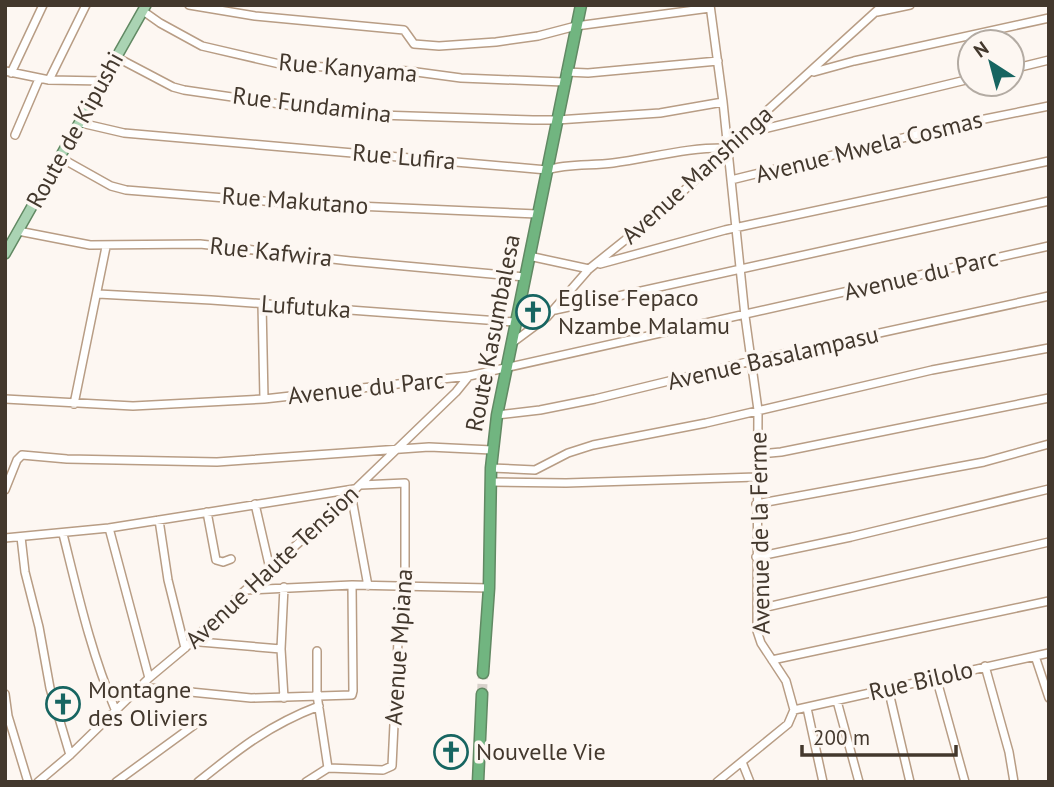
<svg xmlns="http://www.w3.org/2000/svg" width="1054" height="787" font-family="'PT Sans',sans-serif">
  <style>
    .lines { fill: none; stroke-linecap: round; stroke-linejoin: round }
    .highway-tunnel { stroke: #d8d1cb; stroke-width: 10; stroke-dasharray: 10 5; stroke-linecap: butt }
    .minor-casing { stroke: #b89d85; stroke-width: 10 }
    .major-casing { stroke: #618963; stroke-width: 12 }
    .highway-casing { stroke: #618963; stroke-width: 13 }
    .minor { stroke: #fff; stroke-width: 7 }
    .major { stroke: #aad3b3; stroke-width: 9 }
    .highway { stroke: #71b580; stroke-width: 10 }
    .labels { text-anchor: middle; stroke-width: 7; stroke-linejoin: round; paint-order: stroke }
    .street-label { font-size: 24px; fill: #43382d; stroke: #fdf7f2 }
    .poi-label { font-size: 24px; fill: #43382d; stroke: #fdf7f2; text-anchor: start }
  </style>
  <rect width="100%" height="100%" fill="#fdf7f2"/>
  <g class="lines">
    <path class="highway-tunnel" d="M482,694L483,673"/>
    <g class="minor-casing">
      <path id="minor" d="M189,5L255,16L404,30L414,44L439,46L496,42L538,36L576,26L710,8
        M710,5L723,102L745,316L758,410L757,631L761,643L786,681L794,710L788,724L717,782
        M143,11L160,23L202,46L284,65L409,71L461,78L564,82
        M877,12L910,5
        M116,57L173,87L184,90L348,114L533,120H557L660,113L723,102
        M1012,69L1049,60
        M5,71L49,80L104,81
        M566,72L588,73L718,61
        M814,72L854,61L1049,18
        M11,73L43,5
        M49,80L86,5
        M81,123L124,133L547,170C568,163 591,166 613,163C651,158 688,147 727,148
        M743,134L970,79
        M15,135L39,79
        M61,158L111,186L126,190L288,203L537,214
        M731,180L960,124L1049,106
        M18,231L90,245L200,244L350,261L525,277
        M529,256L589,269
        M600,264L725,230L1049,161
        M98,294L211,300L515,322
        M262,304L264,399
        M555,310L1049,201
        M512,343L547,317L589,269L670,204L760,117L883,5
        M5,399L133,406L264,399L469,376L1049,246
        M74,404L106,247
        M497,415L540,410L595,399L751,361L1049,296
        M759,454L781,452L1049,398
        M491,468L535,470L568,453L593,445L706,423L932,370L1049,348
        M491,482L566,483L757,477
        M5,490L17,460L22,455L67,459L217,462L429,447L492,450
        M348,494L352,499L368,586
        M255,504L270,569
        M756,504L984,462L1049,444
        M207,512L216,560L223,562L231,559
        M159,520L168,580L185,648
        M109,528L149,678
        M63,534C78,594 91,653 115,709
        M21,537L25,572L39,627L50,688L70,755
        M5,538L109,528L354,489
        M756,557L851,537L1049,489
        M246,590L352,585L489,588
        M758,609L1049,542
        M195,640L200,642L281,649
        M317,651V695L328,768
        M1035,656L1049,698
        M772,660L1049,601
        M985,666L1009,752L1014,782
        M936,677L965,782
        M140,687L251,698L352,695L353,691L352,585
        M888,688L910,782
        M5,694L8,716L28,782
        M284,698L281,649L284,587
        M837,701L859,782
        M807,708L823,782
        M794,710L1049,653
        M742,762L750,782
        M38,782L70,755L149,678L185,648L232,602L312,531L456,392L469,376
        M116,782L197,723
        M198,782C239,749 269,725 319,706
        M306,782L328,768L383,770L392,766L398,641L405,571V483L361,485"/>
    </g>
    <g class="major-casing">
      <path id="major" d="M5,254L146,5"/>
    </g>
    <g class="highway-casing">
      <path id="highway" d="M483,673L489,588L491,468L497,415L581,5
        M478,782L482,694"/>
    </g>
    <use href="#minor" class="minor"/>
    <use href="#major" class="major"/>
    <use href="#highway" class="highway"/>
  </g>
  <defs>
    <g id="church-ring" transform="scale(1.75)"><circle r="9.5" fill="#fdf7f2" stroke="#176561" stroke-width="1.5"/><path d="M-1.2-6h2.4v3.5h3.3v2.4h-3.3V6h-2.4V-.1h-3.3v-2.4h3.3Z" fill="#176561"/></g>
  </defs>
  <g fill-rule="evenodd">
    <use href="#church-ring" x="533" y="312"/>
    <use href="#church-ring" x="63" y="704"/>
    <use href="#church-ring" x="451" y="752"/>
  </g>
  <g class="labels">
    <g class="street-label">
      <text transform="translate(348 68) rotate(5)" y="8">Rue Kanyama</text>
      <text transform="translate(312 105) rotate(7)" y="8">Rue Fundamina</text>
      <text transform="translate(75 130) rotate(-61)" y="8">Route de Kipushi</text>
      <text transform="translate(869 147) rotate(-14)" y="8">Avenue Mwela Cosmas</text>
      <text transform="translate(404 157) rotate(5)" y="8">Rue Lufira</text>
      <text transform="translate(697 175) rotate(-42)" y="8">Avenue Manshinga</text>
      <text transform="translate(295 201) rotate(4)" y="8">Rue Makutano</text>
      <text transform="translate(271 252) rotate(6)" y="8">Rue Kafwira</text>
      <text transform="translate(921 275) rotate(-13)" y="8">Avenue du Parc</text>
      <text transform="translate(306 307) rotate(4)" y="8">Lufutuka</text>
      <text transform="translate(493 333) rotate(-79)" y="8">Route Kasumbalesa</text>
      <text transform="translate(773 358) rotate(-13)" y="8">Avenue Basalampasu</text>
      <text transform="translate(366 388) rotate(-6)" y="8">Avenue du Parc</text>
      <text transform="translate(760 533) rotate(-91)" y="8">Avenue de la Ferme</text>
      <text transform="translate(272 567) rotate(-43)" y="8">Avenue Haute Tension</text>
      <text transform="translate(399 647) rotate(-86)" y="8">Avenue Mpiana</text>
      <text transform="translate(921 681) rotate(-13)" y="8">Rue Bilolo</text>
    </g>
    <g class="poi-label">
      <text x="558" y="306">Eglise Fepaco<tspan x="558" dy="28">Nzambe Malamu</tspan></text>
      <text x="88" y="698">Montagne<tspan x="88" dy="28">des Oliviers</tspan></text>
      <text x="476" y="760">Nouvelle Vie</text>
    </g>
  </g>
  <rect width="1054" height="787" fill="none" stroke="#43382d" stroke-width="14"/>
  <g transform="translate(991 63) rotate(324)"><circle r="33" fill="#fdf7f2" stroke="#b3aba3" stroke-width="2"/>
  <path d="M0-5L12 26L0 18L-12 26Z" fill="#176561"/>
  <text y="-10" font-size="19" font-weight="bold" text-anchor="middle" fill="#43382d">N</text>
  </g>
  <path d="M802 745v10h154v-10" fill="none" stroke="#43382d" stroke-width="3.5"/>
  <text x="813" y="745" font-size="21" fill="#43382d" stroke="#fdf7f2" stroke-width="5" paint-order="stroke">200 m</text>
</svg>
